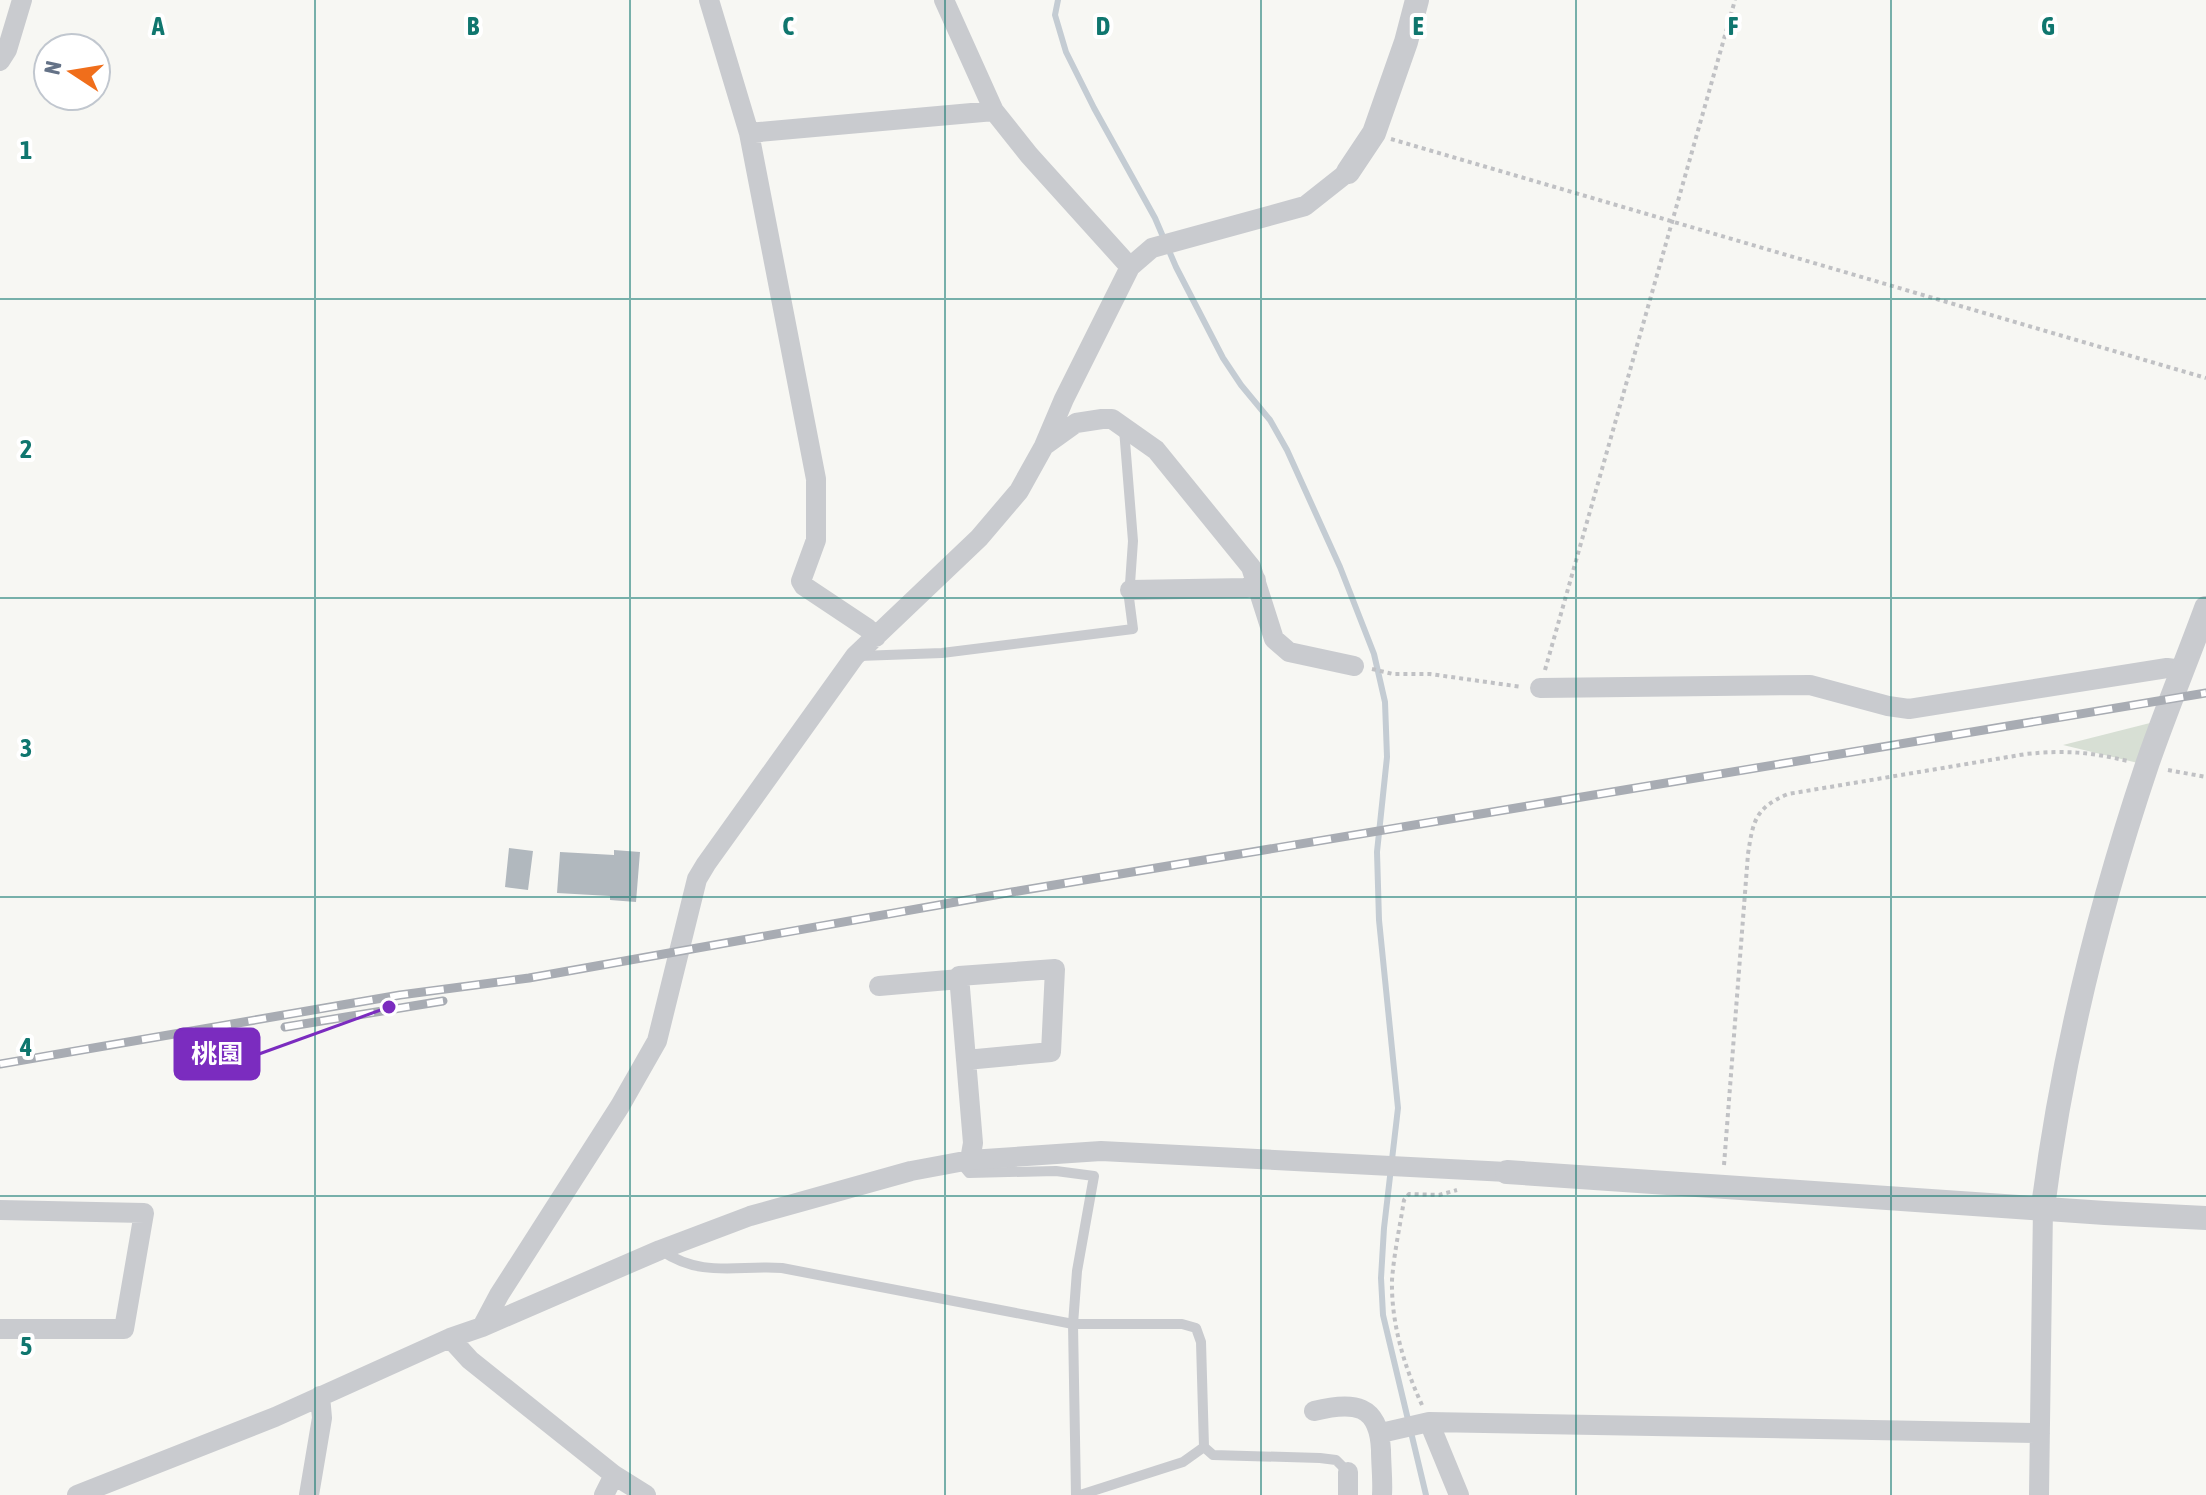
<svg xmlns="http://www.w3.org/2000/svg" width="2206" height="1495" font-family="'Asap Condensed','Noto Sans JP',sans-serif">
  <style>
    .green { fill: #d7dfd4 }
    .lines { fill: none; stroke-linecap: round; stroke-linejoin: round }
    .stream { stroke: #c4ccd3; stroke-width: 6 }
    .building { fill: #b1b8be }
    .path { stroke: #c0c1c4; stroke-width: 4; stroke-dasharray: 4 4; stroke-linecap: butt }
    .service { stroke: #c9cbcf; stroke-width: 10 }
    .minor { stroke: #c9cbcf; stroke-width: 20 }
    .tertiary { stroke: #c9cbcf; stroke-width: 24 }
    .rail-casing { stroke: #a8acb3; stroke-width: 9 }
    .rail { stroke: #fff; stroke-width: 6; stroke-dasharray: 18; stroke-linecap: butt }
    .grid { fill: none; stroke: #0f766e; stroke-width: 2; stroke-opacity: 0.55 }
    .grid-label { font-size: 26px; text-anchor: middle; font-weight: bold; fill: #0f766e; stroke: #fff; stroke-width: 8; stroke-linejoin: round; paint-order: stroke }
    .leader { fill: none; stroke: #7b2cbf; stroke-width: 3 }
    .callout-dot { fill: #7b2cbf; stroke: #fff; stroke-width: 3 }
    .callout { fill: #7b2cbf; stroke: #7b2cbf; stroke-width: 3 }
    .callout-label { font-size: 26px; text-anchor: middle; font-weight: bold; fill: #fff }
  </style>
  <rect width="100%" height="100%" fill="#f7f7f3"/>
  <path class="green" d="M2154,722L2138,763L2063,745Z"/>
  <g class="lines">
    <path class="stream" d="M1058,0L1055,15L1066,52L1094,108L1155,218L1176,267L1223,358L1241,385L1270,420L1287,450L1340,567L1374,654L1385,702L1387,757L1377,852L1379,920L1398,1108L1384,1228L1381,1278L1383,1315L1426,1495"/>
  </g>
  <path class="building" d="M509,848L533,851L528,890L505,887Z
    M614,850L640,852L636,902L610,900V896L557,893L560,852L614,855Z"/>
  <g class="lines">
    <path class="path" d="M1391,139L2206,378
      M1372,669L1393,674H1430L1522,687
      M1545,670L1735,0
      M2168,770L2206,777
      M1724,1165L1748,854C1753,821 1755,808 1788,794L2026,754C2066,750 2089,752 2128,761
      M1422,1405C1404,1366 1391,1323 1392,1280C1394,1253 1400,1226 1404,1200L1409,1194L1439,1195L1457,1190"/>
    <path class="service" d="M859,656L942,653L1133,629L1129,598L1133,541L1124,429
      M960,1162L969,1173L1056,1171L1094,1176L1077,1271L1073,1324L1076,1495
      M662,1251C702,1278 737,1265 782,1268L1073,1324H1182L1196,1328L1201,1342L1204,1447L1213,1455L1320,1458L1336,1460L1348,1472
      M1080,1495L1183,1462L1204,1447"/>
    <path class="minor" d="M709,0L749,133L816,479V540L801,581L804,586L867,628L876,637
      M944,0L994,111L1029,155L1130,267
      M0,61L7,50L22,0
      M749,133L994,111
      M1044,446L1076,423L1102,419H1112L1156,450L1251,567L1274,639L1289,652L1354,666
      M1130,590L1247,588L1256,580
      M1540,688L1810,685L1888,706L1909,709L2167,668L2183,670
      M879,986L960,979
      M966,1060L1051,1052L1055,969L959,976L973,1143L970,1160
      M0,1210L144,1213L124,1329H0
      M482,1327L499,1295L620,1106L657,1041L697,879L706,864L855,656L979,538L1019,491L1044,446L1064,399L1130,267L1152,248L1305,206L1348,172
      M450,1338L470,1360L614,1475L646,1495
      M1314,1411C1354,1401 1379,1404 1381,1450C1381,1465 1383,1480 1382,1495
      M1429,1422L1459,1495
      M1381,1433L1429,1422L2040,1433
      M77,1495L275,1417L450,1338L482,1327L660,1250L750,1216L911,1171L970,1160L1101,1151L1507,1172
      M309,1495L322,1418L320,1396
      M604,1495L614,1475
      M1348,1495V1472
      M2039,1495L2043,1207"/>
    <path class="tertiary" d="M1348,172L1374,133L1406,42L1417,0
      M1507,1172L2105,1213L2206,1218
      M2043,1207C2062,1056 2099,907 2148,762C2166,710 2187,660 2206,608"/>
    <g class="rail-casing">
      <path id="rail" d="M285,1027L443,1001
        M0,1064L400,995L529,978L1012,892L2206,693"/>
    </g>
    <use href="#rail" class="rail"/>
  </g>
  <path class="grid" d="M315,0V1495M630,0V1495M945,0V1495M1261,0V1495M1576,0V1495M1891,0V1495M0,299H2206M0,598H2206M0,897H2206M0,1196H2206"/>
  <g class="grid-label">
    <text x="158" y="35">A</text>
    <text x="473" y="35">B</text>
    <text x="788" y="35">C</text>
    <text x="1103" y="35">D</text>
    <text x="1418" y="35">E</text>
    <text x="1733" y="35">F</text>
    <text x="2048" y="35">G</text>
    <text x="26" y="159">1</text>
    <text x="26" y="458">2</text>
    <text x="26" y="757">3</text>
    <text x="26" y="1056">4</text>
    <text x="26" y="1355">5</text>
  </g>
  <path class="leader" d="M389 1007L259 1054"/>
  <circle class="callout-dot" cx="389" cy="1007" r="8"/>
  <rect class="callout" x="175" y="1029" width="84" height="50" rx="8"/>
  <g class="callout-label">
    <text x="217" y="1063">桃園</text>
  </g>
  <g transform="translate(72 72) rotate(282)"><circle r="38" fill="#ffffff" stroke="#c1c7cf" stroke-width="2"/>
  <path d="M0-6L14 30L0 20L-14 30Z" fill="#f06e1b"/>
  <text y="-12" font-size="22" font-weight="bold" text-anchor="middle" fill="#647287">N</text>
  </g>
</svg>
